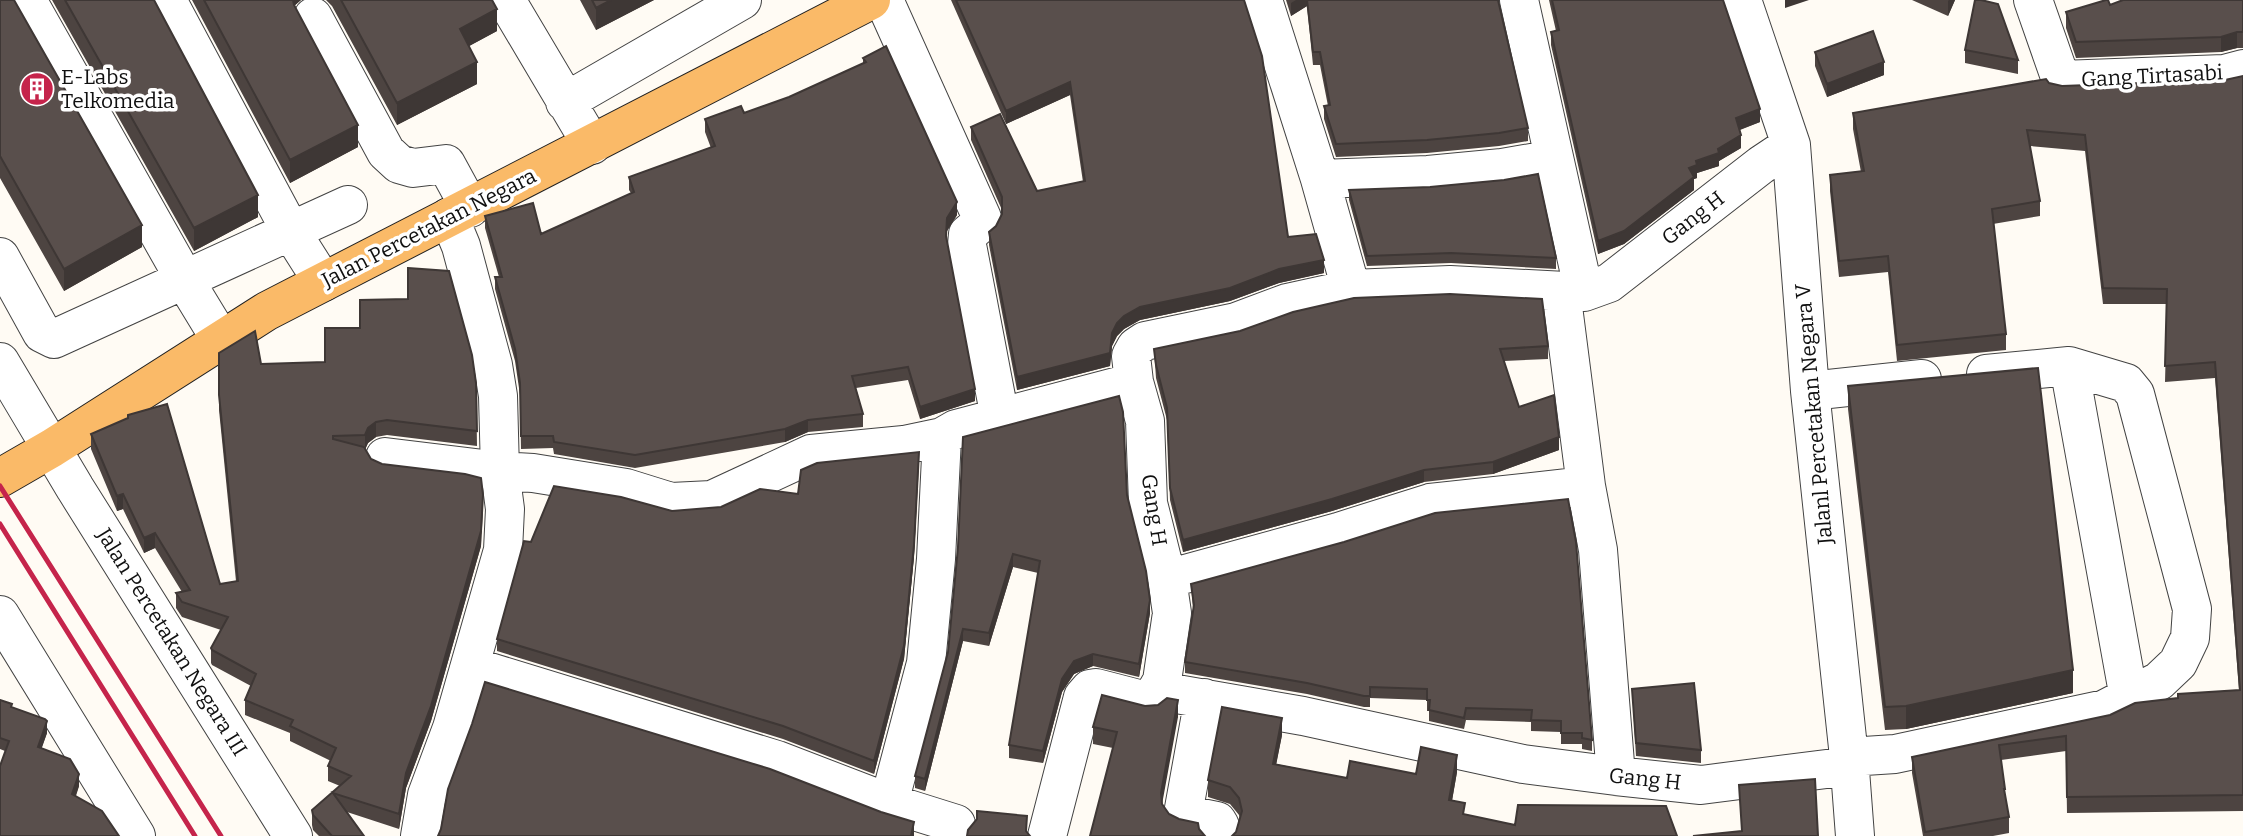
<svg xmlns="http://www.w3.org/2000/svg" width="2243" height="836" font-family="Bitter,serif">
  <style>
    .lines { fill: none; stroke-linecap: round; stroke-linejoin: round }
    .minor-casing { stroke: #434343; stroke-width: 40 }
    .major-casing { stroke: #212121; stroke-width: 40 }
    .minor { stroke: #fff; stroke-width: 38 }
    .major { stroke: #faba68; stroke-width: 38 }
    .rail { stroke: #c5244b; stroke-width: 5 }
    .wall { fill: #4d4441 }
    .shaded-wall { fill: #3e3735 }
    .building { fill: #594f4c; stroke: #3e3735; stroke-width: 2 }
    .labels { text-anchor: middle; stroke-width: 7; stroke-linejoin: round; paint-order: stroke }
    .street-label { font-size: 21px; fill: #101010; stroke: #fff }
    .poi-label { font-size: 21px; fill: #101010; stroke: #fff; text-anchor: start }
  </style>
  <rect width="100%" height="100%" fill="#fffbf4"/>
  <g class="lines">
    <g class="minor-casing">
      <path id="minor" d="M27,0L193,294L221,340
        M167,0L290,230L323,282
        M506,0L592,145
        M884,0L982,218L981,223L968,234L967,245L1000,418
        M1263,0L1320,179L1351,289
        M1519,0L1584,292
        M1742,0L1791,145L1810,391L1849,757L1855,836
        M2033,0L2061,80L2224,74L2243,69
        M313,17L386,152L399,164L413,168L446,164L470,208
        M565,102L742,0
        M1791,145L1761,165L1609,283L1584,292L1450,285L1351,289L1287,303L1236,322L1145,341L1136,347L1131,356L1134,382L1145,421L1148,503L1167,579L1172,613L1162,681L1164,689L1171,693L1303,716L1523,764L1616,776L1701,785L1850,766
        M1320,179L1428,175L1502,168L1554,159
        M449,217L461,246L493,365L498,396L500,471L533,473L626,488L671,502L712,500L811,454L904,445L942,437
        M0,257L42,333L54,339L348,205
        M1561,291L1586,486L1598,550L1616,776
        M0,362L75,488L293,836
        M2069,366L2129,698
        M1810,391L1922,379
        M385,457L500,471L505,509L503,550L452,728L427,795L420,836
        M1167,579L1338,532L1430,503L1586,486
        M0,615L136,836
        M470,666L777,760L889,803L956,824
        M1204,698L1183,814L1217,821L1220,826L1219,836
        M1849,757L1895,754L2105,709L2159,681L2178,663L2190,638L2192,609L2135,394L2126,383L2069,366L1986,374
        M889,803L926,663L936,559L942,437L956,429L1134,382
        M1047,836L1083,697L1090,689L1096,688L1150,702L1162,681"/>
    </g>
    <g class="major-casing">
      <path id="major" d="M0,478L52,448L267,311L871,0"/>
    </g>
    <use href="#minor" class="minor"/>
    <use href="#major" class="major"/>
    <path class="rail" d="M0,486L221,836
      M0,524L195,836"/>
  </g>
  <path class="wall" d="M0,0L142,247L64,291L0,178Z
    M52,0H154L258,217L194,251Z
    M192,0H301L294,6L358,147L290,183Z
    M326,0H492L497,31L469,46L477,84L397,125L332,6Z
    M580,0H654L596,30Z
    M951,0H1244L1288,237L1324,273L1279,283L1230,301L1140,320L1124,329L1117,336L1112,346L1110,366L1017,390L989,245V232L996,226L1002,215V210L971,140V127L1037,191L1083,182L1070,95L1006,124Z
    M1286,0H1498L1528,128V141L1499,146L1427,153L1336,157L1324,119V106H1328L1320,65H1313L1307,6L1291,16Z
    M1549,0H1723L1760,122L1740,130L1741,148L1719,161V166L1697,173V178L1694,179V190L1624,244L1598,254L1551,45V32L1556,31Z
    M1912,0H1955L1948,16Z
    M2243,0V48H2237L2221,52L2076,58L2066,28V12L2110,5Z
    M1965,50L2018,60V74L1965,63Z
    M1815,52L1884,75L1827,97L1815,66Z
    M863,58L957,215L947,231L946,239L975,401L920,419L908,380L856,388L863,414V427L808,432L785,442L635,468L554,454L553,448L521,449L520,395L515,361L495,289V277H499L485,228V216L541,234L631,193L629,190V177L711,148L705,132V119L744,113L789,97L863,64Z
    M2243,76V811L2067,813L2066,751L2001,760L2005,789V798L2009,817V833L1993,836H1923L1912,773V757L2239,690L2215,378L2165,382L2167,304H2103L2085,151L2030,146L2040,201V216L1993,224L2006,334V350L1897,361L1888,272L1839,277L1830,191V175L1861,172L1853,129V113L2049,83L2062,86L2225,80Z
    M1430,187L1556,258V269L1451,263L1367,266L1349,200V190Z
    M1548,346V359L1504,361L1519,407L1559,450L1493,474L1424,482L1332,511L1183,552L1170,500L1167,420L1156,378L1154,349Z
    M219,353L261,364L476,383L477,446L387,435L376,437L368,443L365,449L371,459L483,510L481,546L431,721L406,788L399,829L347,812L364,836H319L313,830L312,825V810L340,786L328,781V766L331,761L290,741V733L245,715V700L251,686L212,665L211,663V648L221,630L182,617L176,608V593L182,592L155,548L144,553L123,509L117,511L91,449V434L128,418V415L220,584L236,581L219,410Z
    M1848,386L2073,693L1906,729L1885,730L1848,409Z
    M919,464L914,557L904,659L874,774L783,739L497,651V639L531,542L672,511L721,507L798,494Z
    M1127,495L1150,613L1139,677L1093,666L1074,674L1062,692L1043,763L1009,758V745L1038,573L1013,567L989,646L963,641L925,791L915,788V776L948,652L958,547Z
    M1344,542L1592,740V751L1582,749V744H1561V732L1531,731V722L1466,720L1464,729L1429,721V711H1427V700L1370,698V707H1364L1307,694L1185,673V662L1193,609L1191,584Z
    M1632,689L1701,750V763L1636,756Z
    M0,700L12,707L47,733L41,749L79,786L76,796L119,836L5,751L0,749Z
    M1178,717L1090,836L1113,748L1093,744V727Z
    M1282,735L1276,764L1347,778L1457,772L1452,801L1465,815L1515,825L1236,832L1240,819L1239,815L1230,804L1208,797V780Z"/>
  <path class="shaded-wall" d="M291,0H301L294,6Z
    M611,0H654L596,30V8Z
    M1296,0H1307V6L1291,16V3Z
    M1785,0H1809L1785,8Z
    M1949,0H1955L1948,16V1Z
    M497,9V31L460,51V29Z
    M2237,32V48L2221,52V37Z
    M477,62V84L397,125V103Z
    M1884,62V75L1827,97V84Z
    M1070,82V95L1006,124V111Z
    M1760,109V122L1736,131V118Z
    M358,125V147L290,183V160Z
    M1741,135V148L1719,161V166L1697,173V178L1694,179V190L1624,244L1598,254V241L1696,161Z
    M258,195V217L194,251V228Z
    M957,202V215L947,231L946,249L947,218Z
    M142,225V247L64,291V269Z
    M1324,260V273L1279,283L1230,301L1140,320L1124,329L1117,336L1112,346L1110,366L1017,390V377L1112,333L1117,323L1124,316L1140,307L1279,269Z
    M975,389V401L920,419V407Z
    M808,420V432L785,442V429Z
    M376,422V437L368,443L365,450V435L368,428Z
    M1559,437V450L1493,474V462Z
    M919,452L914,557L904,659L874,774V761Z
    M1424,470V482L1332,511L1183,552V540Z
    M123,494V509L117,511V496Z
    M483,495L481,546L431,721L406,788L399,829V814L406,773Z
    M155,533V548L144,553V538Z
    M1013,554V567L989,646V633Z
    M1150,600V613L1139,677V664Z
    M963,629V641L925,791V779Z
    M1093,654V666L1074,674L1062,692L1043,763V751L1062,679L1074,661Z
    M2073,670V693L1906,729V706Z
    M1178,700V717L1161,810V793Z
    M1282,718V735L1273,781V764Z
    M47,721V733L38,759V747Z
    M1457,755V772L1449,817V800Z
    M79,774V786L72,805V794Z
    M914,822V836H911Z"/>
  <path class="building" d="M0,0H14L142,225L64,269L0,156Z
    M65,0H154L258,195L194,228Z
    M204,0H293L294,5L358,125L290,160Z
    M341,0H492L497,9L460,29L477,62L397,103Z
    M592,0H611L596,8Z
    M956,0H1244L1262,56L1288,237L1316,234L1324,260L1279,269L1230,288L1140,307L1124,316L1117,323L1112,333L1110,353L1017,377L989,232L996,226L1002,214V197L971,127L1000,114L1037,191L1085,181L1070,82L1006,111Z
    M1307,0H1498L1528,128L1499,133L1427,140L1336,144L1324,106L1330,105L1320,52H1313Z
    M1552,0H1723L1760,109L1736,118L1741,135L1718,149L1719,153L1696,161L1697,165L1689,168L1694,177L1624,231L1598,241L1551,32L1559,30Z
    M1975,0H1981L1998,4L2018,60L1965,50Z
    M2106,0H2108L2110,5L2123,0H2243V32H2237L2221,37L2076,42L2066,12Z
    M1873,31L1884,62L1827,84L1815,52Z
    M886,46L957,202L947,218L946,236L975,389L920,407L908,367L852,376L863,414L808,420L785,429L635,455L554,442L553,436H521L520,383L515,349L495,277H502L485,216L533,203L541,234L634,192L629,177L715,146L705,119L741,106L744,113L789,97L866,62L863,58Z
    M2243,76V795L2067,797L2066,736L1999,745L2005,789H2004L2009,817L1925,832L1912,757L2110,715L2135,703L2178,698V694L2240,690L2215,362L2165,366L2167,289L2103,288L2085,135L2027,130L2040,201L1992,209L2006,334L1897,345L1888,256L1839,261L1830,175L1864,171L1853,113L2046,79L2049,83L2062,86L2225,80Z
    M1538,174L1556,258L1451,253L1367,256L1349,190L1430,187L1504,180Z
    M408,268L449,271L472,355L476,383L477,431L387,420L376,422L368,428L365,435L333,436V439L364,447L371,459L382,464L465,474L481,478L483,495L481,531L431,706L406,773L399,814L333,793L364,836H332L313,815L312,810L351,776L328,766L336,748L290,726L293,720L245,700L256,674L212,650L211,648L228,617L182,602L176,593L190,590L155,533L144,538L123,494L117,496L91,434L128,418V415L167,404L220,584L238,581L219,395V353L255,331L261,364L325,362V328H360V300L408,299Z
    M1450,294L1542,299L1548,346L1500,349L1519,407L1554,395L1559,437L1493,462L1424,470L1332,499L1183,540L1170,488L1167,408L1156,365L1154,349L1240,331L1293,312L1354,298Z
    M2038,368L2073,670L1906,706L1885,707L1848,386Z
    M1119,396L1123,412L1127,495L1146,571L1150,600L1139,664L1093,654L1074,661L1062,679L1043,751L1009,745L1040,561L1013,554L989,633L963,629L925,779L915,776L948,652L958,547L963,437Z
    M919,452L914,545L904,646L874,761L783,726L497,639L524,541L531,542L554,486L621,497L672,511L721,507L760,489L798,494L801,470L817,463Z
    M1568,499L1576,542L1592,740L1582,738V733H1561V721L1531,720L1532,710L1466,708L1464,718L1429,710L1430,700H1427V689L1370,687V696H1364L1307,683L1185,662L1194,605L1191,584L1344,542L1435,513Z
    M485,682L770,769L881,812L914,822L911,836H438L441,829L448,789L472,724Z
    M1694,683L1701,750L1636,743L1632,689Z
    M1102,695L1145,706L1158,705L1167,698L1178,700L1161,793L1162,804L1169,814L1179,819L1198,823L1199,829L1205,836H1090L1117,732L1093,727Z
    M0,700L12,704L11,707L45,719L47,721L38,747L70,759L79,774L72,794L102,811L119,836H0V766L9,741L0,738Z
    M1222,707L1282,718L1273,764L1347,778L1350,761L1416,774L1421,747L1457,755L1449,800L1465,803L1463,814L1515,825L1518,805L1666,806L1677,836H1232L1236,832L1242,811L1239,798L1230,787L1208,780Z
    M1815,779L1818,836H1693L1742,831L1739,785Z
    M977,811L1027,816L1026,831L1030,836H967L968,830L977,819Z"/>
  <defs>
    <g id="building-disc" transform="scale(1.75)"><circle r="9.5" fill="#c5244b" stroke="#fff"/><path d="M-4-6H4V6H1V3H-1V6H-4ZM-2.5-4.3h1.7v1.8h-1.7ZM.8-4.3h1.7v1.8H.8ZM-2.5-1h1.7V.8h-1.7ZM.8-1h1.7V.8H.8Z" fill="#fff"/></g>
  </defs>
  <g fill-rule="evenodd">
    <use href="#building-disc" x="37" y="89"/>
  </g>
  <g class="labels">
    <g class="street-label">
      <text transform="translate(2152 76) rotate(-3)" y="7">Gang Tirtasabi</text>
      <text transform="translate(1693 218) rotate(-38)" y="7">Gang H</text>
      <text transform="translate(429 228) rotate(-27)" y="7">Jalan Percetakan Negara</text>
      <text transform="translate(1814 414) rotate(-95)" y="7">Jalanl Percetakan Negara V</text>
      <text transform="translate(1154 510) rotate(81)" y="7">Gang H</text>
      <text transform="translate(172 642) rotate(58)" y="7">Jalan Percetakan Negara III</text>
      <text transform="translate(1645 779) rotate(6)" y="7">Gang H</text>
    </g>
    <g class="poi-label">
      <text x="61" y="84">E-Labs<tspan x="61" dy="24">Telkomedia</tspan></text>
    </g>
  </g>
</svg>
